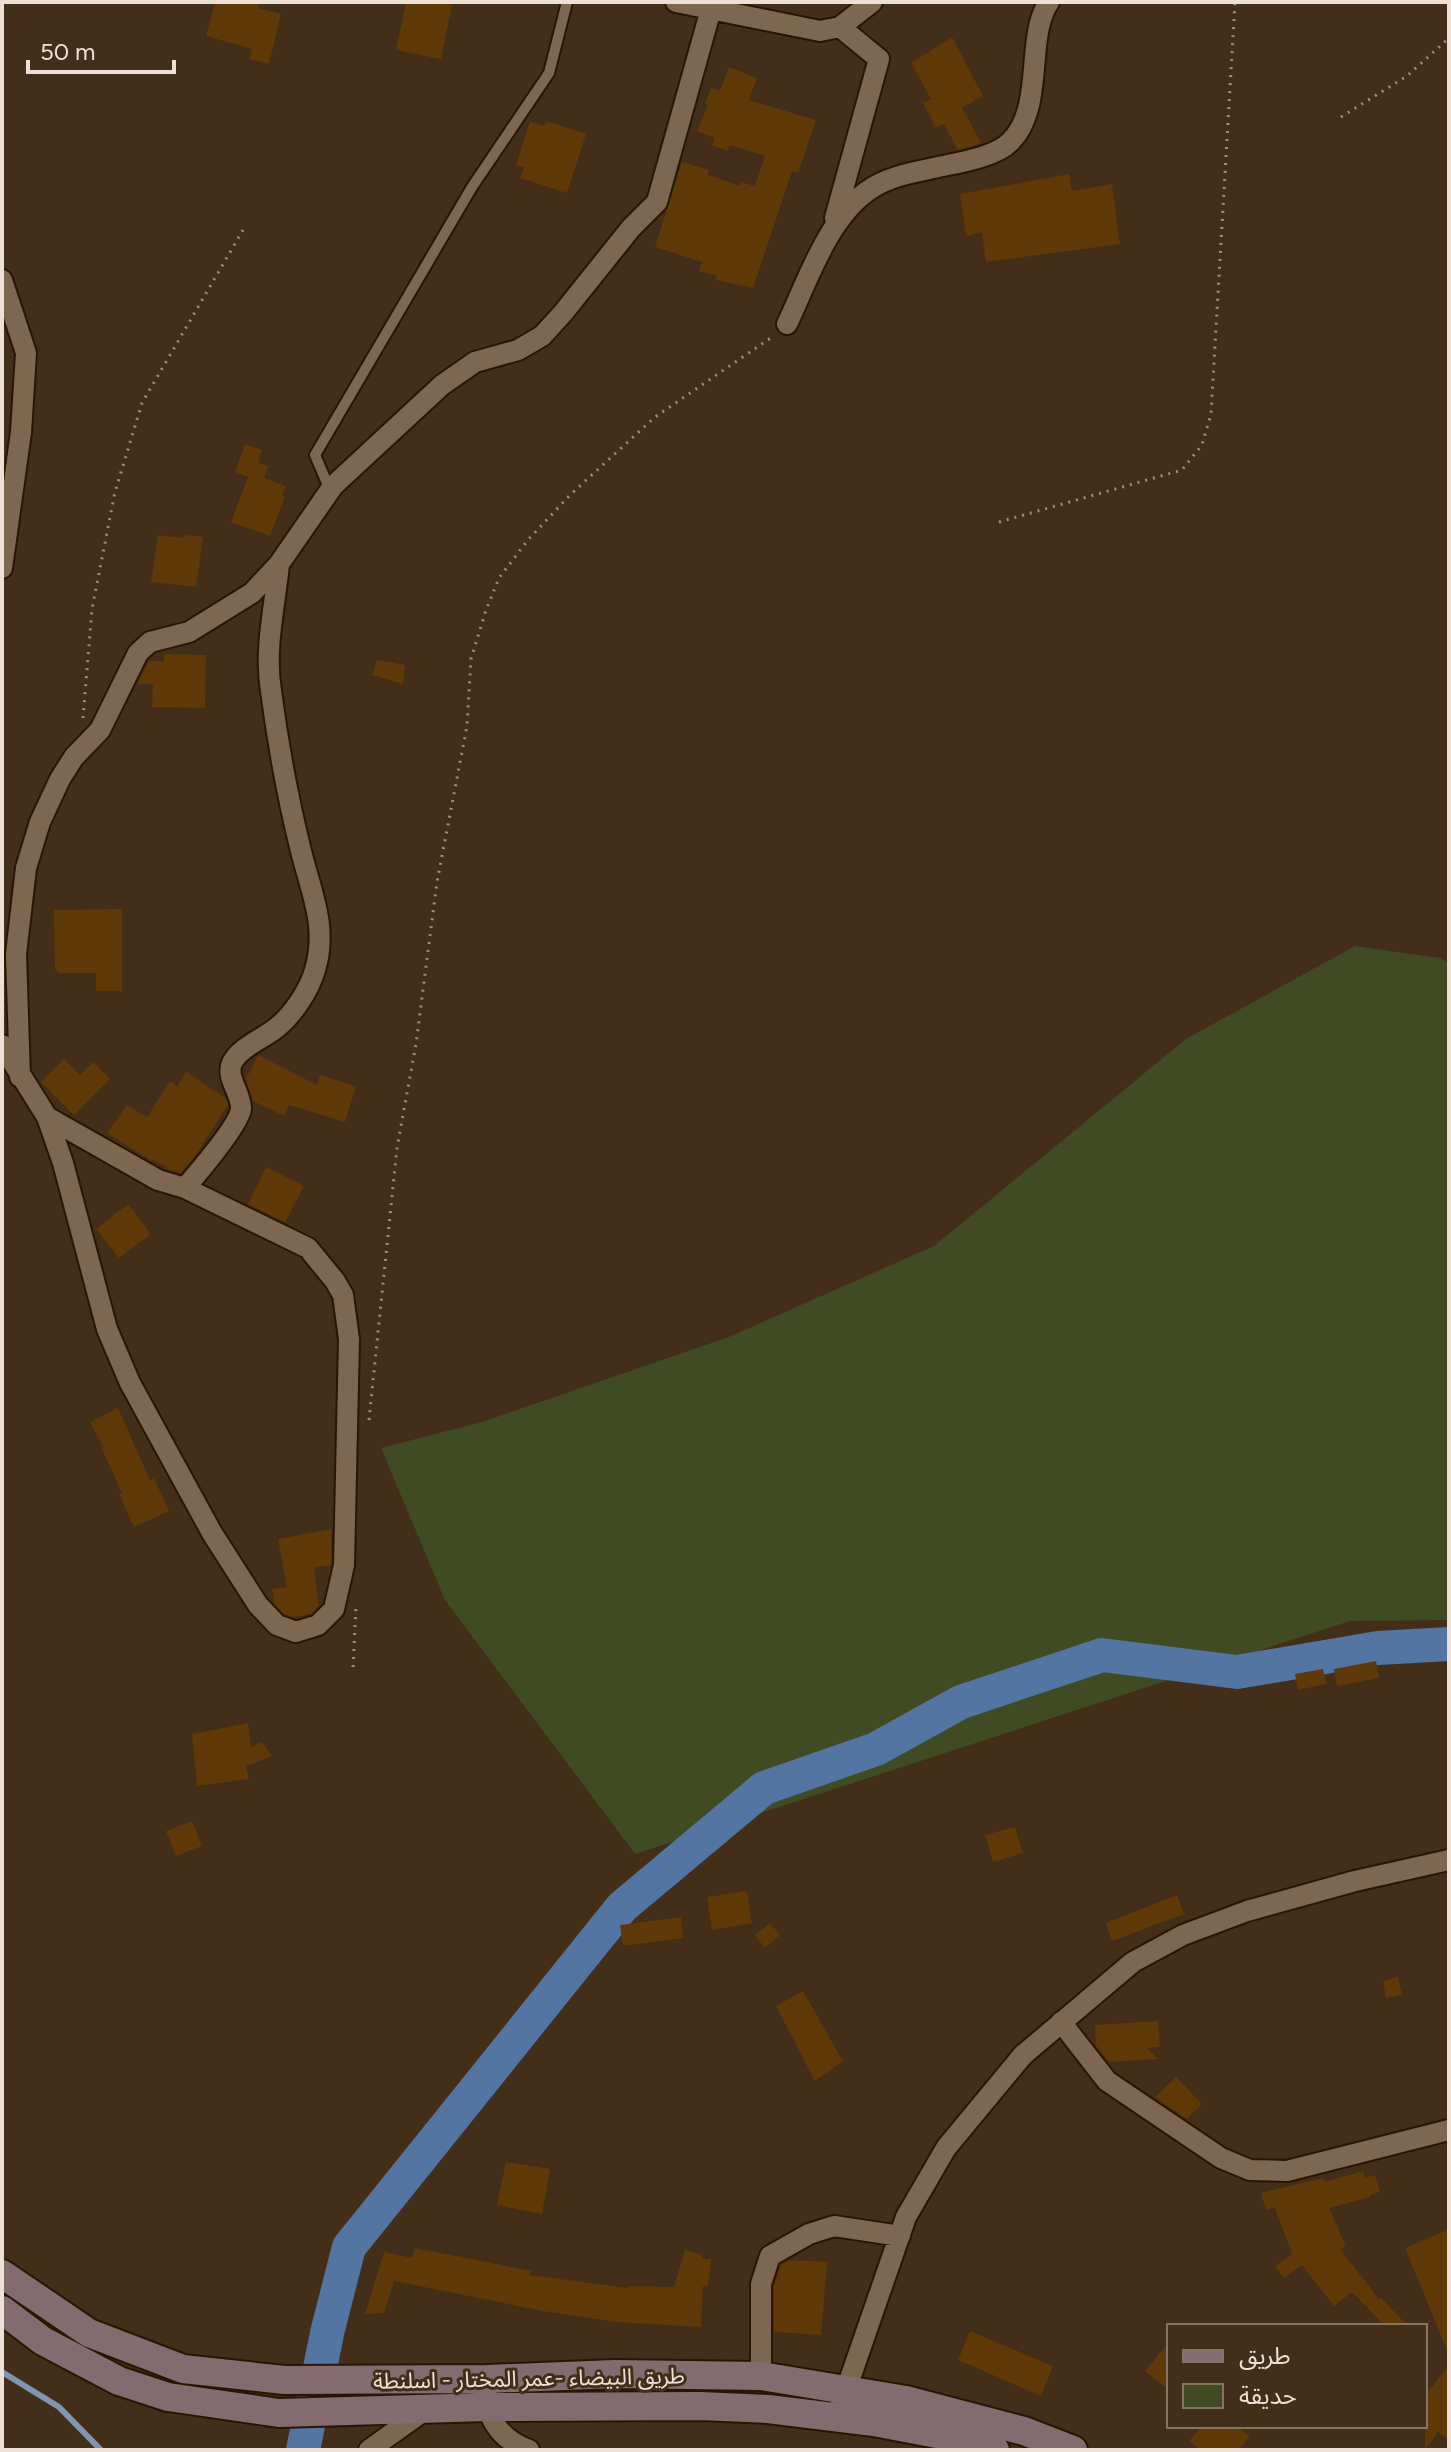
<svg xmlns="http://www.w3.org/2000/svg" width="1451" height="2452" font-family="Figtree,'Noto Sans Arabic',sans-serif">
  <style>
    .green { fill: #404b24 }
    .lines { fill: none; stroke-linecap: round; stroke-linejoin: round }
    .stream { stroke: #8295b0; stroke-width: 6 }
    .river { stroke: #5475a1; stroke-width: 34 }
    .building { fill: #5f3908 }
    .service-casing { stroke: #291602; stroke-width: 14 }
    .minor-casing { stroke: #291602; stroke-width: 24 }
    .secondary-casing { stroke: #291602; stroke-width: 32 }
    .path { stroke: #a08f7f; stroke-width: 3; stroke-dasharray: 2 6; stroke-linecap: butt }
    .service { stroke: #7e6750; stroke-width: 10 }
    .minor { stroke: #7e6750; stroke-width: 20 }
    .secondary { stroke: #846b70; stroke-width: 28 }
    .labels { text-anchor: middle; stroke-width: 6; stroke-linejoin: round; paint-order: stroke }
    .street-label { font-size: 22px; fill: #eee0d4; stroke: #432e19 }
  </style>
  <rect width="100%" height="100%" fill="#432e19"/>
  <path class="green" d="M1355,946L1440,958L1449,963V1620L1350,1621L635,1854L445,1600L381,1448L482,1422L729,1337L934,1246L1186,1039Z"/>
  <g class="lines">
    <path class="stream" d="M2,2372L59,2407L101,2450"/>
    <path class="river" d="M303,2450L328,2329L349,2247L622,1907L764,1788L876,1749L961,1702L1102,1655L1237,1672L1378,1648L1449,1644"/>
  </g>
  <path class="building" d="M215,2H259L258,8L281,14L269,64L249,59L252,49L206,36Z
    M406,2H439L452,5L441,59L396,50Z
    M952,37L983,96L962,108L981,143L958,150L944,124L936,128L923,103L931,99L911,63Z
    M729,67L757,78L749,100L816,120L798,173L792,171L753,288L716,280L717,276L699,271L702,262L655,247L682,162L709,170L708,175L740,186L741,182L755,186L765,156L730,145L727,151L712,145L714,138L697,131L708,105L705,104L711,88L720,91Z
    M530,121L544,126L546,121L586,134L567,193L520,178L524,167L516,165Z
    M1069,174L1072,191L1112,184L1120,244L986,262L982,232L966,236L960,194Z
    M245,444L262,450L258,463L268,466L264,478L286,486L282,496L285,497L270,536L231,522L248,477L235,472Z
    M158,535L184,538V535L203,537L196,587L151,582Z
    M164,654L206,655L205,708L152,707L153,684H138V682L149,661H164Z
    M377,660L405,665L403,684L372,675Z
    M122,909V991H96V973H59L55,969L54,910Z
    M258,1055L317,1085L320,1075L356,1086L345,1122L289,1105L284,1116L253,1101L246,1079Z
    M64,1059L80,1075L93,1062L110,1079L74,1115L41,1082Z
    M186,1072L225,1098L228,1105L194,1157L181,1173L170,1170L153,1159L152,1161L107,1133L127,1105L147,1117L170,1081L177,1086Z
    M266,1167L304,1186L285,1222L248,1204Z
    M128,1204L151,1234L119,1258L96,1229Z
    M118,1408L150,1480L154,1478L169,1511L134,1527L119,1494L122,1493L102,1449L104,1448L90,1422Z
    M331,1529V1565L314,1568L319,1605L311,1614L306,1615L293,1617L284,1614L274,1603L272,1589L287,1587L278,1539Z
    M1376,1661L1379,1678L1337,1686L1334,1669Z
    M1323,1669L1326,1684L1298,1690L1295,1674Z
    M248,1723L251,1747L262,1742L272,1756L246,1766L249,1779L197,1786L192,1734Z
    M192,1821L202,1846L176,1856L166,1831Z
    M1015,1827L1023,1853L993,1862L985,1835Z
    M747,1891L752,1923L712,1930L707,1897Z
    M1177,1895L1184,1914L1112,1941L1106,1923Z
    M681,1917L683,1938L623,1946L620,1925Z
    M770,1923L780,1935L765,1948L755,1935Z
    M1398,1977L1402,1995L1386,1998L1383,1981Z
    M803,1991L843,2061L815,2081L776,2006Z
    M1158,2021L1160,2047L1147,2048L1158,2059L1109,2062L1096,2046L1095,2025Z
    M1176,2077L1202,2104L1187,2119L1155,2097Z
    M506,2162L550,2169L542,2214L497,2205Z
    M1363,2171L1365,2178L1375,2175L1380,2192L1370,2195V2197L1329,2208L1346,2246L1340,2249L1379,2299L1381,2298L1408,2326H1385L1352,2292L1334,2306L1302,2265L1284,2278L1275,2266L1292,2254L1275,2208L1266,2210L1261,2193L1324,2178L1325,2182Z
    M1449,2229V2355L1405,2248Z
    M415,2248L531,2271L530,2275L628,2288L629,2286L674,2287L685,2250L700,2254L704,2259H711L708,2286H703L701,2327L616,2322L543,2311L394,2281L384,2313L365,2314L384,2252L412,2258Z
    M790,2260L827,2262L821,2335L774,2332V2286L781,2265Z
    M970,2331L1053,2366L1041,2396L958,2360Z
    M1169,2342V2390L1145,2371Z
    M1449,2366V2440L1438,2432L1425,2450V2395Z
    M1202,2426H1237L1250,2437L1238,2450H1200L1189,2441Z"/>
  <g class="lines">
    <g class="service-casing">
      <path id="service" d="M330,490L315,455L472,187L549,73L567,2"/>
    </g>
    <g class="minor-casing">
      <path id="minor" d="M676,2L820,31L840,27L872,2
        M835,218L879,59L840,27
        M2,280L26,353L21,432L2,568
        M787,324C809,278 831,208 879,184C899,174 921,171 943,166C963,162 997,156 1011,141C1045,106 1025,37 1049,2
        M2,1045L47,1117L63,1163L107,1329L130,1383L212,1533L258,1605L277,1625L296,1632L318,1625L334,1609L344,1565L349,1339L343,1295L335,1281L308,1248L185,1188
        M20,1077L16,954L26,868L40,822L60,779L74,757L100,730L138,653L150,642L189,632L252,593L279,564L333,486L442,385L475,362L518,350L542,336L563,313L631,228L657,202L713,2
        M47,1117L158,1180L185,1188C197,1174 239,1125 241,1109C242,1094 225,1077 232,1063C239,1048 262,1039 275,1029C292,1016 309,991 315,970C328,927 311,892 301,851C288,799 278,744 271,691C264,649 275,606 279,564
        M1061,2022L1107,2081L1221,2158L1250,2170L1287,2171L1449,2130
        M761,2376V2284L770,2256L809,2234L834,2226L900,2236
        M487,2395C487,2422 504,2441 529,2450
        M837,2416L906,2217L946,2148L1023,2055L1133,1962L1183,1935L1247,1911L1355,1881L1449,1860
        M369,2450L425,2410"/>
    </g>
    <g class="secondary-casing">
      <path id="secondary" d="M2,2274L89,2333L183,2369L284,2380L487,2379L615,2374L761,2376L906,2400L1024,2431L1073,2450
        M2,2310L43,2341L119,2381L168,2397L279,2413L487,2407L700,2406L768,2409L874,2422L958,2438L995,2450"/>
    </g>
    <path class="path" d="M1341,117L1407,76L1449,38
      M999,522L1182,470L1202,445L1211,414L1235,2
      M83,718L92,609L115,492L142,403L243,230
      M369,1420L397,1148L416,1044L437,882L467,726L471,659L486,610L499,578L528,540L570,495L655,417L772,337
      M353,1667L356,1607"/>
    <use href="#service" class="service"/>
    <use href="#minor" class="minor"/>
    <use href="#secondary" class="secondary"/>
  </g>
  <g class="labels">
    <g class="street-label">
      <text transform="translate(529 2378) rotate(-1)" y="8">طريق البيضاء -عمر المختار - اسلنطة</text>
    </g>
  </g>
  <rect width="1451" height="2452" fill="none" stroke="#eee0d4" stroke-width="8"/>
  <rect x="1167" y="2324" width="260" height="104" fill="#432e19" stroke="#877564" stroke-width="2"/>
  <rect x="1183" y="2350" width="40" height="12" fill="#846b70" stroke="#877564" stroke-width="2"/>
  <text x="1239" y="2364" font-size="24" fill="#eee0d4">طريق</text>
  <rect x="1183" y="2384" width="40" height="24" fill="#404b24" stroke="#877564" stroke-width="2"/>
  <text x="1239" y="2404" font-size="24" fill="#eee0d4">حديقة</text>
  <path d="M28 60v12h146v-12" fill="none" stroke="#eee0d4" stroke-width="4"/>
  <text x="40" y="60" font-size="24" fill="#eee0d4" stroke="#432e19" stroke-width="6" paint-order="stroke">50 m</text>
</svg>
